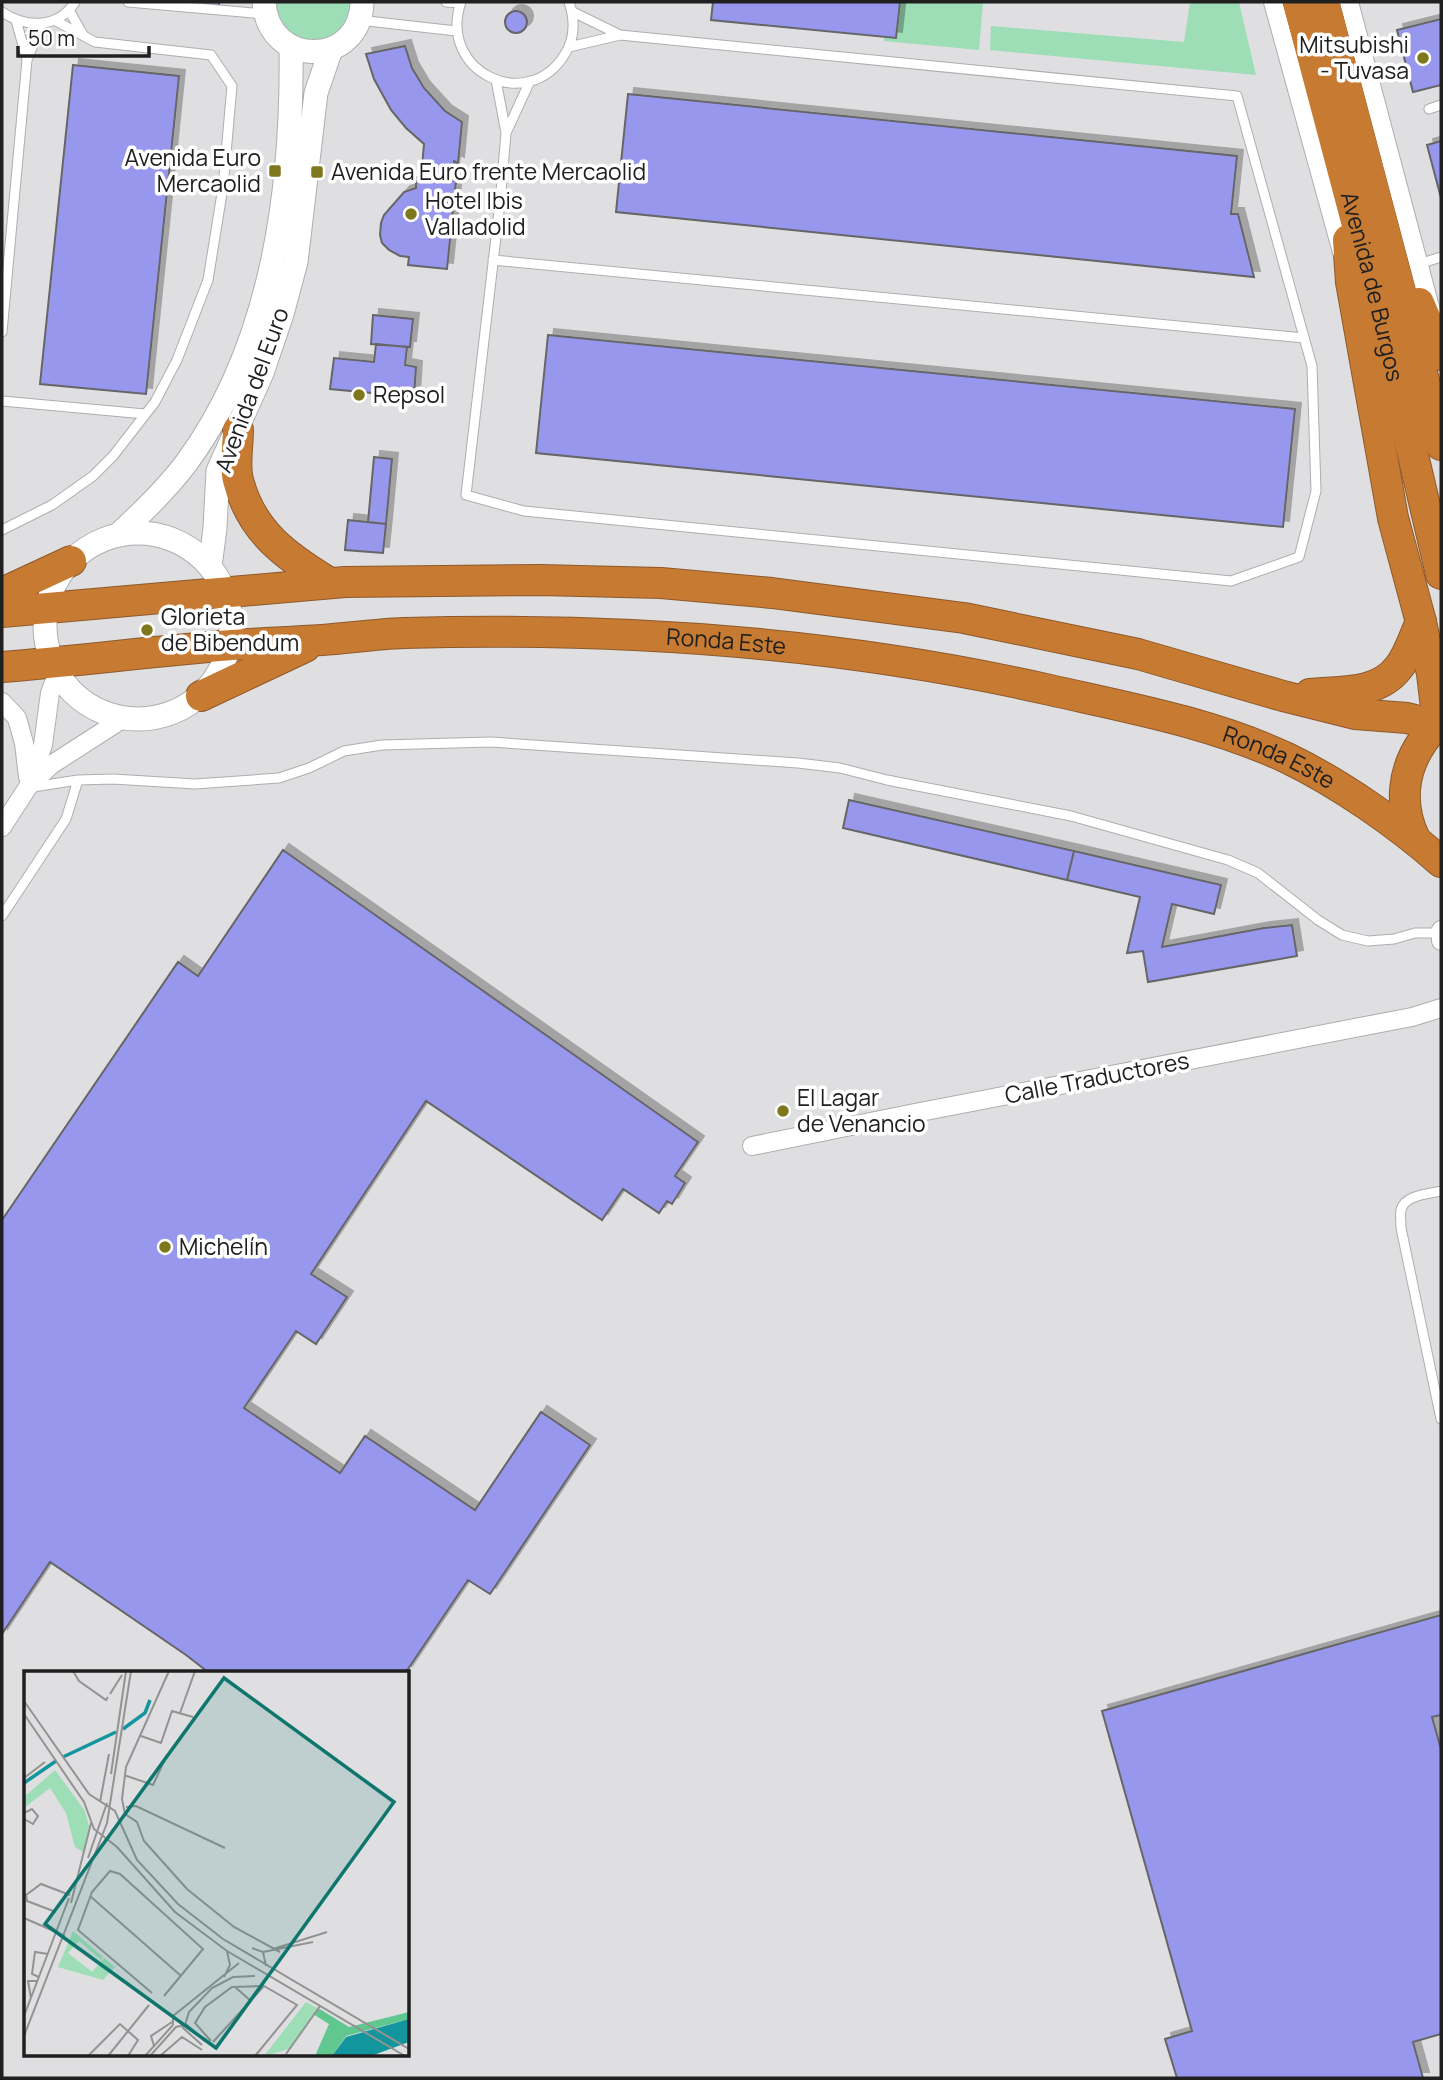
<svg xmlns="http://www.w3.org/2000/svg" width="1443" height="2080" font-family="Manrope,sans-serif">
  <style>
    .green { fill: #9ddeb7 }
    .building { fill: #9797ee; stroke: #666667; stroke-width: 2; filter: url(#shadow) }
    .lines { fill: none; stroke-linecap: round; stroke-linejoin: round }
    .lane-casing { stroke: #aeaeaf; stroke-width: 11 }
    .street-casing { stroke: #aeaeaf; stroke-width: 20 }
    .secondary-casing { stroke: #aeaeaf; stroke-width: 25 }
    .highway-casing { stroke: #8d5a2c; stroke-width: 32 }
    .lane { stroke: #fff; stroke-width: 9 }
    .street { stroke: #fff; stroke-width: 18 }
    .secondary { stroke: #fff; stroke-width: 23 }
    .highway { stroke: #c77a32; stroke-width: 30 }
    .poi-dot { fill: #7f771b; stroke: #fff; stroke-width: 2.5 }
    .labels { text-anchor: middle; stroke-width: 7; stroke-linejoin: round; paint-order: stroke }
    .poi-label { font-size: 23px; fill: #202020; stroke: #fff; text-anchor: start }
    .street-label { font-size: 23px; fill: #202020; stroke: #fff }
    .inset-river { fill: none; stroke: #12959d; stroke-width: 3.5 }
    .inset-road { fill: none; stroke: #939394; stroke-width: 2 }
    .view { fill: #0f766e; fill-opacity: 0.15; stroke: #0f766e; stroke-width: 3.5 }
    .inset-edge { fill: none; stroke: #202020; stroke-width: 3.5 }
  </style>
  <defs>
    <filter id="shadow"><feDropShadow dx="6" dy="-6" stdDeviation="0" flood-color="#0004"/></filter>
  </defs>
  <rect width="100%" height="100%" fill="#dfdfe1"/>
  <path class="green" d="M276,2H350C349,55 275,53 276,2Z
    M888,2H983L979,50L884,41Z
    M1190,2H1239L1256,75L990,50L991,26L1184,42Z"/>
  <path class="building" d="M197,2H219V6L197,3Z
    M713,2H900L896,38L711,20Z
    M505 22a11 11 0 1 1 22 0a11 11 0 1 1-22 0Z
    M1441,19V85L1413,92L1397,30Z
    M405,46L412,68L424,88L445,111L462,122L458,163L454,161L452,181H456L447,269L408,265L409,257L400,256L389,250L382,243L380,235L381,223L384,215L404,192L416,188V177L421,178L424,144L406,128L391,110L374,79L366,54Z
    M73,65L179,76L146,394L40,384Z
    M628,94L1237,156L1231,214H1238L1254,277L616,212Z
    M1441,141V198L1427,145Z
    M373,315L413,319L410,347L371,344Z
    M548,335L1295,409L1283,527L536,453Z
    M376,344L407,347L405,365L416,367L414,397L330,389L334,358L374,362Z
    M374,457L392,459L386,524L368,522Z
    M348,520L386,524L383,553L345,550Z
    M849,800L1074,851L1067,880L843,828Z
    M283,850L698,1142L675,1176L685,1183L672,1204L667,1201L659,1213L623,1189L602,1220L426,1101L311,1274L347,1297L316,1344L296,1331L244,1408L340,1473L365,1436L475,1510L541,1412L590,1445L490,1594L468,1580L406,1672H208L186,1655L50,1562L2,1634V1220L178,962L198,976Z
    M1074,851L1221,885L1214,914L1172,904L1162,947L1264,928L1292,925L1297,956L1148,982L1143,951L1127,953L1140,897L1067,880Z
    M1441,1615V1715L1432,1717L1441,1749V2034L1413,2042L1423,2078H1177L1165,2039L1192,2031L1102,1711Z"/>
  <g class="lines">
    <g class="lane-casing">
      <path id="lane" d="M128,2L265,14
        M446,2L460,3
        M461,2C437,72 528,115 565,54C575,38 575,20 569,2
        M69,10L83,35
        M2,12C26,28 58,29 75,2
        M573,12L620,35
        M16,20L27,60
        M359,20L456,31
        M496,80L506,133L500,203L466,495L524,511L1231,581L1299,557L1316,491L1312,366L1237,96L620,35L569,47
        M1429,109L1441,105
        M506,133L530,81
        M493,260L1304,338
        M1419,264L1441,257
        M2,332L27,60L42,23
        M2,401L145,414
        M2,530L52,505L93,476L113,456L155,402L177,360L208,280L223,187L232,86L211,55L95,42L54,20
        M33,787L78,780L113,779L195,784L279,778L309,768L344,751L382,745L491,742L798,763L840,768L887,780L1071,816L1228,860L1258,873L1318,920L1342,935L1368,941L1394,939L1415,933H1440
        M2,916L66,819L78,780
        M1441,1191C1429,1194 1404,1195 1401,1210C1400,1215 1401,1223 1401,1228L1441,1419"/>
    </g>
    <g class="street-casing">
      <path id="street" d="M1273,2L1342,252
        M1349,2L1431,311
        M2,702L17,718L24,743L28,777
        M29,784L43,745L50,693L58,672
        M2,827L28,787L51,765L124,718
        M1441,930V941
        M752,1146L915,1113L1412,1017L1441,1008"/>
    </g>
    <g class="secondary-casing">
      <path id="secondary" d="M264,2C268,69 361,67 362,2
        M45 626a93 93 0 1 1 186 0a93 93 0 1 1-186 0Z
        M118,535C143,512 167,489 187,462C273,344 293,189 291,47
        M210,567L215,528L218,471L262,373L282,314L296,262L316,93L331,49"/>
    </g>
    <g class="highway-casing">
      <g id="highway">
        <path id="s1" d="M1298,2L1374,289L1441,574"/>
        <path d="M1324,2L1441,445"/>
        <path d="M1348,240L1351,282L1393,518L1421,622L1432,674L1436,708L1441,721"/>
        <path d="M1419,303L1441,355"/>
        <path d="M238,430C238,445 234,465 238,480C251,532 287,557 330,583"/>
        <path d="M2,593L71,561"/>
        <path d="M2,612L345,582L540,580L661,583L772,593L964,618L1138,654L1283,696L1355,714L1407,718L1434,725"/>
        <path id="s2" d="M2,667C79,661 155,651 232,645C262,643 292,642 322,640C349,638 377,634 404,633C620,627 839,642 1050,690C1130,708 1212,723 1287,758C1339,783 1398,824 1441,862"/>
        <path d="M1310,694C1341,691 1378,695 1399,667C1409,655 1414,636 1421,622"/>
        <path d="M201,696L305,647"/>
        <path d="M1415,839C1399,806 1402,771 1423,741C1429,733 1433,726 1441,721"/>
      </g>
    </g>
    <use href="#lane" class="lane"/>
    <use href="#street" class="street"/>
    <use href="#secondary" class="secondary"/>
    <use href="#highway" class="highway"/>
  </g>
  <g class="poi-dot">
    <circle cx="1423" cy="58" r="7"/>
    <rect x="268" y="164" width="14" height="14" rx="3.5"/>
    <rect x="310" y="165" width="14" height="14" rx="3.5"/>
    <circle cx="411" cy="214" r="7"/>
    <circle cx="359" cy="395" r="7"/>
    <circle cx="147" cy="630" r="7"/>
    <circle cx="783" cy="1111" r="7"/>
    <circle cx="165" cy="1247" r="7"/>
  </g>
  <g class="labels">
    <g class="poi-label">
      <text x="1409" y="53" text-anchor="end">Mitsubishi<tspan x="1409" dy="26">- Tuvasa</tspan></text>
      <text x="261" y="166" text-anchor="end">Avenida Euro<tspan x="261" dy="26">Mercaolid</tspan></text>
      <text x="331" y="180">Avenida Euro frente Mercaolid</text>
      <text x="425" y="209">Hotel Ibis<tspan x="425" dy="26">Valladolid</tspan></text>
      <text x="373" y="403">Repsol</text>
      <text x="161" y="625">Glorieta<tspan x="161" dy="26">de Bibendum</tspan></text>
      <text x="797" y="1106">El Lagar<tspan x="797" dy="26">de Venancio</tspan></text>
      <text x="179" y="1255">Michelín</text>
    </g>
    <g class="street-label">
      <text dy="8" stroke="none"><textPath href="#s1" startOffset="294">Avenida de Burgos</textPath></text>
      <text transform="translate(252 390) rotate(-70)" y="8">Avenida del Euro</text>
      <text dy="8" stroke="none"><textPath href="#s2" startOffset="726">Ronda Este</textPath></text>
      <text dy="8" stroke="none"><textPath href="#s2" startOffset="1293">Ronda Este</textPath></text>
      <text transform="translate(1097 1078) rotate(-11)" y="8">Calle Traductores</text>
    </g>
  </g>
  <g transform="translate(24 1671)">
    <rect width="385" height="385" fill="#dfdfe1"/>
    <path d="M31,99L61,140L65,155L59,181L51,176L42,142L26,117L0,137V126ZM49,260L79,286L77,289L55,270L44,282L68,301L80,287L91,296L79,309L34,296ZM282,331L293,337L265,378L240,385Z" fill="#9ddeb7"/>
    <path d="M294,337L325,356L385,341V348L322,365L308,385H291L305,353L289,343Z" fill="#60c78f"/>
    <path d="M385,348V371L347,385H308L322,366Z" fill="#12959d"/>
    <path class="inset-river" d="M99,58L121,42L126,29M39,86L92,61M0,112L32,90"/>
    <path class="inset-road" d="M49,0L55,10L82,29L84,26M86,23L98,4M0,30L65,123L91,140L113,189L154,233L199,268L385,378M156,42L171,0M0,43L60,131L70,158L93,176L151,241L203,280L381,385M117,65L137,72L148,40L169,46M87,103L102,0M100,104L129,114L143,84M0,107L21,91M76,131L85,83M102,136L112,135L201,177M0,142L8,138L14,145L9,153L0,148M101,143L113,151L120,170L163,218L210,256L256,281M101,143L98,128L102,96L145,0M64,187L83,132M66,225L156,304M47,232L67,152M32,241L3,230L2,224L17,213L46,224M0,247L41,265M228,277L239,281L242,295M249,278L303,261M239,281L289,271M15,306L8,303L11,281L24,283M200,306L206,294L203,280M211,316L227,330M128,322L54,259L68,221L86,200L96,203L179,278L140,325M7,327L4,310H13M0,345L45,227M162,353L182,371M149,354V345L215,292M158,356L178,374M0,365L83,152L107,0M187,370L171,352L181,336L208,316L240,315L273,334L231,385M189,371L240,315M130,375L127,365L148,351M262,383L296,335M64,385L96,353L114,369L104,385M84,385L125,334M121,385L149,354M126,385L152,356L161,354L165,341L188,317L209,306L231,305M136,385L158,366L178,379"/>
    <path class="view" d="M200,7L370,131L192,377L21,253Z"/>
    <rect width="385" height="385" class="inset-edge"/>
  </g>
  <rect width="1443" height="2080" fill="none" stroke="#202020" stroke-width="7"/>
  <path d="M18 46v10h131v-10" fill="none" stroke="#202020" stroke-width="3.5"/>
  <text x="28" y="46" font-size="21" fill="#202020" stroke="#ffffff" stroke-width="5" paint-order="stroke">50 m</text>
</svg>
